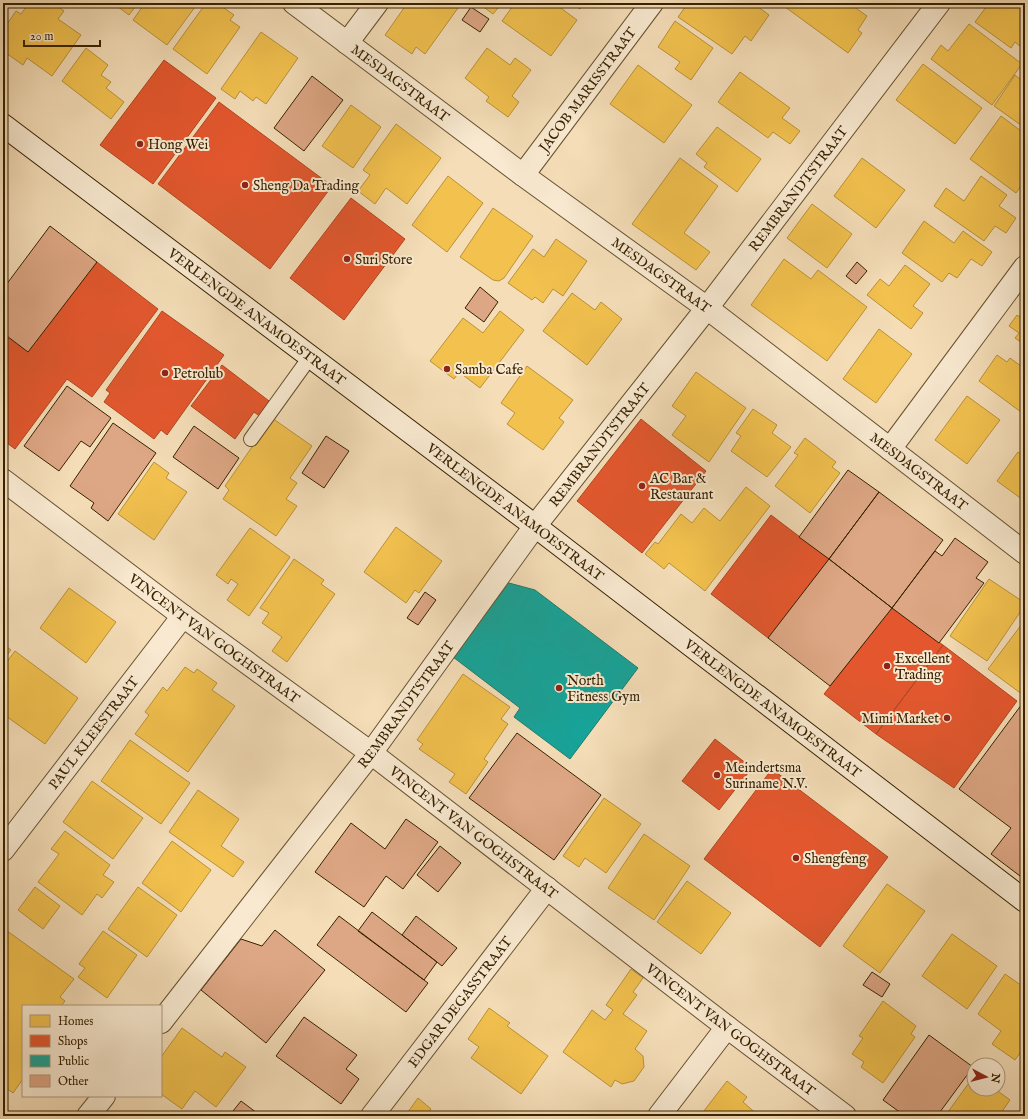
<svg xmlns="http://www.w3.org/2000/svg" width="1028" height="1119" font-family="'IM FELL English',serif">
  <style>
    .homes { fill: #f2c14e; stroke: #ba9137 }
    .shops { fill: #e4572e; stroke: #b04720 }
    .public { fill: #17a398; stroke: #217c6a }
    .building { fill: #dda684; stroke: #382200 }
    .lines { fill: none; stroke-linecap: round; stroke-linejoin: round }
    .lane-casing { stroke: #67512e; stroke-width: 16 }
    .street-casing { stroke: #67512e; stroke-width: 24 }
    .secondary-casing { stroke: #382200; stroke-width: 24 }
    .lane { stroke: #f8e9d0; stroke-width: 14 }
    .street { stroke: #f8e9d0; stroke-width: 22 }
    .secondary { stroke: #f8e9d0; stroke-width: 22 }
    .poi-dot { fill: #8f2418; stroke: #f8e9d0; stroke-width: 1.5 }
    .labels { text-anchor: middle; stroke-width: 4; stroke-linejoin: round; paint-order: stroke }
    .street-label { font-size: 14px; fill: #382200; stroke: #f8e9d0 }
    .poi-label { font-size: 14px; fill: #382200; stroke: #f8e9d0; text-anchor: start }
  </style>
  <rect width="100%" height="100%" fill="#f4ddb7"/>
  <filter id="stains"><feTurbulence type="fractalNoise" baseFrequency=".005" numOctaves="4"/><feColorMatrix values="0 0 0 0 .2 0 0 0 0 .09 0 0 0 0 .02 0 0 0 .5 -.17"/></filter>
  <radialGradient id="worn" r=".72"><stop offset=".6" stop-color="#630" stop-opacity="0"/><stop offset="1" stop-color="#630" stop-opacity=".3"/></radialGradient>
  <path class="homes" d="M29,3H53L64,11L58,19L81,35L52,76L27,58L23,65L3,51V30L16,11L21,14Z
    M113,3H138L129,15Z
    M145,3H198L167,45L133,20Z
    M206,3H217L234,15L230,20L240,27L207,74L173,49Z
    M413,3H450L458,8L425,54L416,47L412,54L385,35L406,5L410,8Z
    M478,3H502L493,14Z
    M515,3H554L577,20L551,56L502,21Z
    M571,3H584L580,9Z
    M688,3H753L769,15L751,41L745,36L732,54L678,17Z
    M782,3H849L867,16L858,30L862,33L848,53L781,4Z
    M989,3H1017L1025,9V42L1021,47L1015,42L1011,48L975,22Z
    M675,21L713,48L691,80L675,69L680,62L658,47Z
    M969,24L1022,64L992,105L931,59L941,45L948,51Z
    M261,32L298,58L266,104L256,97L253,101L240,91L235,99L221,89Z
    M86,48L108,65L101,75L111,82L106,88L124,102L111,119L62,81Z
    M487,48L510,65L515,58L531,70L512,96L519,102L508,117L486,101L489,97L465,78Z
    M923,64L982,108L955,144L896,100Z
    M638,65L692,105L664,143L610,104Z
    M740,72L790,108L782,118L800,131L790,144L773,132L768,138L718,102Z
    M1015,75L1025,83V128L994,106Z
    M351,105L381,127L353,168L322,146Z
    M1001,116L1025,134V180L1016,193L970,159Z
    M396,124L441,158L407,204L386,188L375,204L358,191L370,175L363,170Z
    M717,127L761,159L737,192L704,167L707,163L696,154Z
    M680,158L718,186L684,233L710,252L696,270L632,224Z
    M862,158L905,190L876,228L834,196Z
    M448,176L483,203L447,252L412,225Z
    M981,176L1007,195L999,206L1016,218L1006,233L995,226L984,241L934,206L946,188L964,201Z
    M812,204L852,234L827,268L787,238Z
    M493,208L533,236L504,278L499,281L493,280L460,257Z
    M924,221L954,243L963,231L992,252L982,266L971,259L957,278L949,273L942,282L902,253Z
    M556,239L587,261L563,296L553,289L543,303L535,297L532,300L508,283L533,249L544,257Z
    M784,259L811,279L818,270L867,307L827,361L751,305Z
    M905,265L930,284L913,306L923,313L911,329L867,295L880,279L889,286Z
    M572,293L595,310L601,302L622,319L587,365L543,331Z
    M500,311L524,330L480,388L459,372L454,379L430,361L463,318L483,333Z
    M1017,315L1025,320V345L1015,338L1019,333L1009,326Z
    M879,329L912,354L876,403L843,379Z
    M997,355L1007,362L1010,358L1025,369V415L979,381Z
    M527,366L573,400L559,418L564,422L543,450L507,424L515,413L501,403Z
    M696,372L746,408L709,462L672,435L686,416L672,406Z
    M967,396L1000,420L967,464L935,440Z
    M753,409L777,425L772,433L791,447L767,477L731,451L741,436L736,433Z
    M272,418L312,446L290,478L297,483L286,499L297,506L276,536L223,499L229,490L225,486Z
    M805,438L836,462L832,467L840,473L810,513L775,486L798,455L794,453Z
    M1018,452L1025,457V508L1020,505L1023,500L997,481Z
    M154,462L169,473L166,478L187,492L154,540L118,514Z
    M746,487L770,506L705,591L669,563L664,569L645,554L655,542L658,544L681,514L692,523L704,508L720,521Z
    M396,527L442,561L419,593L415,590L406,603L364,572Z
    M250,528L290,557L249,616L227,600L238,584L231,579L228,584L216,575Z
    M294,559L324,580L321,584L335,594L287,662L272,651L282,637L262,623L269,613L260,608Z
    M989,579L1025,603V605L987,661L950,636Z
    M69,588L116,622L86,663L40,628Z
    M1025,620V692L1023,695L988,669Z
    M3,644L11,650L3,660Z
    M15,651L78,698L45,744L3,714V698L5,695L3,694V667Z
    M185,667L194,673L197,669L217,683L212,690L235,706L188,772L135,734L149,715L145,712L163,687L167,691Z
    M463,674L510,707L501,719L508,724L484,759L488,762L466,794L449,782L455,774L419,749L423,744L417,740Z
    M130,740L190,783L161,824L101,781Z
    M92,781L143,818L113,859L63,822Z
    M198,790L239,819L221,846L244,862L233,877L169,832Z
    M604,798L641,824L606,873L585,858L579,867L563,856Z
    M65,831L110,865L103,875L114,882L102,898L97,894L82,915L38,882L59,854L51,849Z
    M644,834L690,866L654,920L608,888Z
    M172,841L211,870L181,912L142,883Z
    M687,881L731,913L701,954L657,922Z
    M887,884L925,911L880,973L843,946Z
    M35,887L60,906L43,929L18,910Z
    M138,887L177,915L147,957L108,929Z
    M3,928L74,979L60,997L65,1001L61,1006H23V1079L13,1093L3,1086Z
    M103,931L137,955L107,998L78,977L85,968L79,964Z
    M952,934L997,966L967,1009L922,976Z
    M631,969L643,978L633,992L637,995L623,1014L647,1031L635,1049L643,1056L644,1067L634,1081L622,1084L615,1080L611,1087L563,1052L592,1010L605,1020L613,1010L606,1005Z
    M1005,974L1025,988V1046L1015,1060L992,1044L1001,1031L978,1014Z
    M883,1001L916,1026L911,1034L915,1037L883,1083L861,1067L864,1062L852,1054L863,1038L859,1036Z
    M489,1008L510,1023L507,1026L548,1056L521,1094L471,1058L479,1047L468,1039Z
    M182,1028L222,1057L225,1052L246,1067L216,1107L195,1091L182,1109L161,1094V1057Z
    M974,1076V1089H995L1010,1100L1001,1113L1005,1116H945Z
    M727,1081L747,1097L743,1102L759,1116H700Z
    M418,1098L431,1109L428,1113L432,1116H405Z"/>
  <path class="shops" d="M164,60L216,98L153,184L100,145Z
    M219,102L332,186L270,269L158,184Z
    M351,198L405,239L344,320L290,278Z
    M97,262L158,309L92,397L67,379L15,449L3,440V346L9,338L28,352Z
    M162,311L224,355L167,435L161,430L154,439L104,402L110,393L106,390Z
    M222,365L273,404L262,418L254,412L235,439L191,406Z
    M641,419L706,471L642,553L577,501Z
    M771,515L829,559L768,638L711,594Z
    M892,608L943,645L876,734L824,694Z
    M943,645L1017,701L954,788L876,734Z
    M715,739L752,768L719,810L682,781Z
    M772,769L888,857L820,947L704,859Z"/>
  <path class="public" d="M509,583L535,590L638,668L570,759L514,717L520,708L453,657Z"/>
  <path class="building" d="M471,7L489,19L480,32L462,20Z
    M312,76L343,100L304,151L274,128Z
    M50,226L97,262L28,352L3,333V289Z
    M857,262L867,271L856,284L846,276Z
    M480,287L498,302L484,322L465,308Z
    M67,386L111,418L90,447L81,441L59,471L24,446Z
    M113,423L156,453L108,521L91,508L94,503L70,486Z
    M194,426L239,458L218,489L173,457Z
    M326,436L349,451L324,488L302,473Z
    M848,470L879,492L829,559L799,537Z
    M879,492L943,540L892,608L829,559Z
    M955,538L988,562L976,578L984,583L939,643L892,608L935,551L942,556Z
    M829,559L892,608L830,686L768,638Z
    M425,592L436,600L418,625L407,618Z
    M1025,700V870L1020,876L991,854L1011,828L959,789Z
    M517,733L601,795L554,860L469,798Z
    M406,819L438,842L403,889L386,876L364,907L315,872L351,823L385,849Z
    M440,846L461,863L438,892L417,875Z
    M372,912L437,962L424,980L358,931Z
    M339,916L428,983L406,1012L317,945Z
    M416,916L457,948L442,966L402,935Z
    M275,930L325,970L266,1043L201,990L241,939L262,946Z
    M872,972L890,984L882,997L863,985Z
    M304,1017L357,1055L346,1069L359,1079L341,1104L276,1056Z
    M929,1035L973,1067L937,1116H898L901,1113L883,1100Z
    M241,1101L261,1116H229Z"/>
  <g class="lines">
    <g class="lane-casing">
      <path id="lane" d="M251,439L310,357"/>
    </g>
    <g class="street-casing">
      <g id="street">
        <path id="s1" d="M294,3L523,175L707,308L1025,553"/>
        <path d="M347,43L377,3"/>
        <path id="s2" d="M523,175L652,3"/>
        <path d="M890,449L1025,267"/>
        <path id="s3" d="M3,480L183,616L371,753L727,1027L845,1116"/>
        <path id="s4" d="M3,850L183,616"/>
        <path id="s5" d="M161,1022L371,753L535,526L707,308L939,3"/>
        <path d="M88,1116L104,1096"/>
        <path id="s6" d="M372,1116L547,888"/>
        <path d="M659,1116L727,1027"/>
      </g>
    </g>
    <g class="secondary-casing">
      <g id="secondary">
        <path id="s7" d="M3,125L535,526L1025,901"/>
      </g>
    </g>
    <use href="#lane" class="lane"/>
    <use href="#street" class="street"/>
    <use href="#secondary" class="secondary"/>
  </g>
  <g class="poi-dot">
    <circle cx="140" cy="144" r="4"/>
    <circle cx="245" cy="185" r="4"/>
    <circle cx="347" cy="259" r="4"/>
    <circle cx="447" cy="369" r="4"/>
    <circle cx="165" cy="373" r="4"/>
    <circle cx="642" cy="486" r="4"/>
    <circle cx="887" cy="666" r="4"/>
    <circle cx="559" cy="688" r="4"/>
    <circle cx="947" cy="718" r="4"/>
    <circle cx="717" cy="775" r="4"/>
    <circle cx="796" cy="858" r="4"/>
  </g>
  <g class="labels">
    <g class="street-label">
      <text dy="5" stroke="none"><textPath href="#s1" startOffset="133">MESDAGSTRAAT</textPath></text>
      <text dy="5" stroke="none"><textPath href="#s2" startOffset="107">JACOB MARISSTRAAT</textPath></text>
      <text dy="5" stroke="none"><textPath href="#s5" startOffset="1049">REMBRANDTSTRAAT</textPath></text>
      <text dy="5" stroke="none"><textPath href="#s1" startOffset="457">MESDAGSTRAAT</textPath></text>
      <text dy="5" stroke="none"><textPath href="#s7" startOffset="318">VERLENGDE ANAMOESTRAAT</textPath></text>
      <text dy="5" stroke="none"><textPath href="#s5" startOffset="725">REMBRANDTSTRAAT</textPath></text>
      <text dy="5" stroke="none"><textPath href="#s1" startOffset="781">MESDAGSTRAAT</textPath></text>
      <text dy="5" stroke="none"><textPath href="#s7" startOffset="642">VERLENGDE ANAMOESTRAAT</textPath></text>
      <text dy="5" stroke="none"><textPath href="#s3" startOffset="264">VINCENT VAN GOGHSTRAAT</textPath></text>
      <text dy="5" stroke="none"><textPath href="#s5" startOffset="401">REMBRANDTSTRAAT</textPath></text>
      <text dy="5" stroke="none"><textPath href="#s7" startOffset="966">VERLENGDE ANAMOESTRAAT</textPath></text>
      <text dy="5" stroke="none"><textPath href="#s4" startOffset="148">PAUL KLEESTRAAT</textPath></text>
      <text dy="5" stroke="none"><textPath href="#s3" startOffset="588">VINCENT VAN GOGHSTRAAT</textPath></text>
      <text dy="5" stroke="none"><textPath href="#s6" startOffset="144">EDGAR DEGASSTRAAT</textPath></text>
      <text dy="5" stroke="none"><textPath href="#s3" startOffset="912">VINCENT VAN GOGHSTRAAT</textPath></text>
    </g>
    <g class="poi-label">
      <text x="148" y="149">Hong Wei</text>
      <text x="253" y="190">Sheng Da Trading</text>
      <text x="355" y="264">Suri Store</text>
      <text x="455" y="374">Samba Cafe</text>
      <text x="173" y="378">Petrolub</text>
      <text x="650" y="483">AC Bar &amp;<tspan x="650" dy="16">Restaurant</tspan></text>
      <text x="895" y="663">Excellent<tspan x="895" dy="16">Trading</tspan></text>
      <text x="567" y="685">North<tspan x="567" dy="16">Fitness Gym</tspan></text>
      <text x="939" y="723" text-anchor="end">Mimi Market</text>
      <text x="725" y="772">Meindertsma<tspan x="725" dy="16">Suriname N.V.</tspan></text>
      <text x="804" y="863">Shengfeng</text>
    </g>
  </g>
  <rect width="1028" height="1119" fill="none" stroke="#f4ddb7" stroke-width="16"/>
  <rect x="4" y="4" width="1020" height="1111" fill="none" stroke="#382200" stroke-width="2"/>
  <rect x="8" y="8" width="1012" height="1103" fill="none" stroke="#382200"/>
  <rect x="22" y="1005" width="140" height="92" fill="#f8e9d0" stroke="#ab997d"/>
  <rect x="30" y="1015" width="20" height="12" fill="#f2c14e" stroke="#ab997d"/>
  <text x="58" y="1025" font-size="12" fill="#382200">Homes</text>
  <rect x="30" y="1035" width="20" height="12" fill="#e4572e" stroke="#ab997d"/>
  <text x="58" y="1045" font-size="12" fill="#382200">Shops</text>
  <rect x="30" y="1055" width="20" height="12" fill="#17a398" stroke="#ab997d"/>
  <text x="58" y="1065" font-size="12" fill="#382200">Public</text>
  <rect x="30" y="1075" width="20" height="12" fill="#dda684" stroke="#ab997d"/>
  <text x="58" y="1085" font-size="12" fill="#382200">Other</text>
  <g transform="translate(986 1077) rotate(97)"><circle r="19" fill="#f8e9d0" stroke="#ab997d"/>
  <path d="M0-3L7 15L0 10L-7 15Z" fill="#8f2418"/>
  <text y="-6" font-size="11" font-weight="bold" text-anchor="middle" fill="#382200">N</text>
  </g>
  <path d="M24 40v6h76v-6" fill="none" stroke="#382200" stroke-width="2"/>
  <text x="30" y="40" font-size="12" fill="#382200" stroke="#f8e9d0" stroke-width="3" paint-order="stroke">20 m</text>
  <rect width="100%" height="100%" filter="url(#stains)"/>
  <rect width="100%" height="100%" fill="url(#worn)"/>
</svg>
